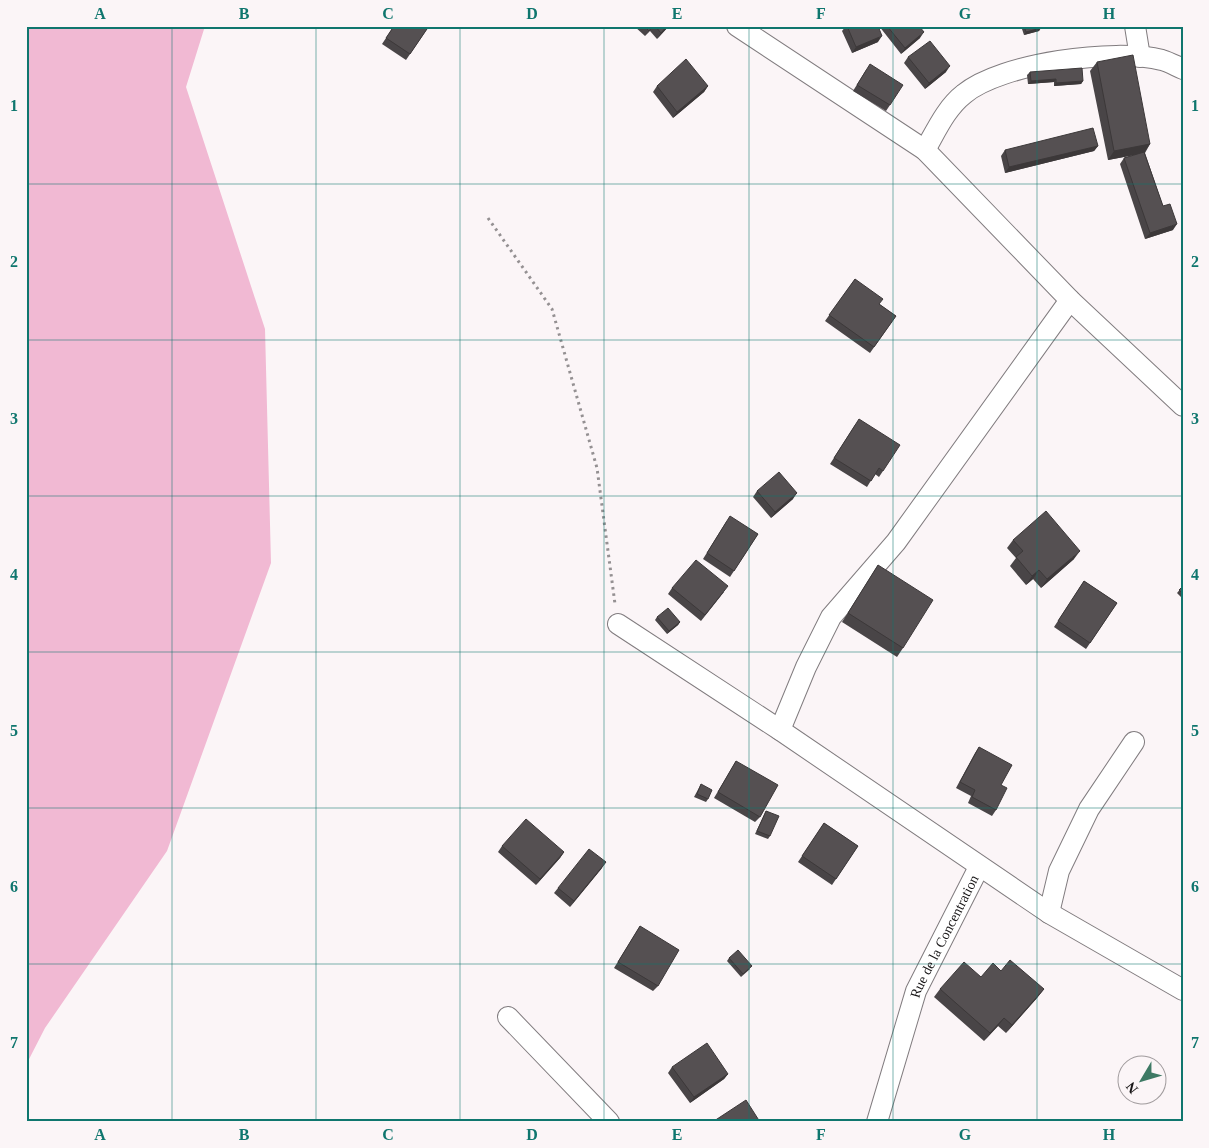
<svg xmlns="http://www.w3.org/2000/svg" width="1209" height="1148" font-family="Georgia,serif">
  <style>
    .green { fill: #f1b9d3 }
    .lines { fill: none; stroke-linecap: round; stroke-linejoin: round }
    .minor-casing { stroke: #817c7f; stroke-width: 22 }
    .path { stroke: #949092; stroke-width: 3; stroke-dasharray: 2.5 4; stroke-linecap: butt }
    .minor { stroke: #fff; stroke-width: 20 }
    .wall { fill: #494547 }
    .shaded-wall { fill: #3c3839 }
    .building { fill: #555052; stroke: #3c3839 }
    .grid { fill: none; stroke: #0f766e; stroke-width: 1; stroke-opacity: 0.55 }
    .labels { text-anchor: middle; stroke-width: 5; stroke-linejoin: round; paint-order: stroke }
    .street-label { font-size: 14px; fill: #171516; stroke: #fbf5f7 }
    .neatline { fill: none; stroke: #0f766e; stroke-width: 2 }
    .grid-label { font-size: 16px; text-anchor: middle; font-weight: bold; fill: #0f766e }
  </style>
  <rect width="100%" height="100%" fill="#fbf5f7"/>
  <path class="green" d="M26,26H205L186,87L265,329L271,563L167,851L45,1028L26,1065Z"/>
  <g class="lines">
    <g class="minor-casing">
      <g id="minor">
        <path d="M737,26L925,150L1070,300L1183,406"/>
        <path d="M1135,26L1140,57"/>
        <path d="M925,150C936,131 946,108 964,94C1001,63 1115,48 1162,60C1169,62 1176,66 1183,69"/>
        <path d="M618,624L780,730L1049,913L1183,990"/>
        <path d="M780,730L806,667L831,617L896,542L1070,300"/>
        <path d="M1049,913L1059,871L1089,809L1134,742"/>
        <path d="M508,1017L609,1122"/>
        <path id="s1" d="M877,1122L916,991L979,867"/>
      </g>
    </g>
    <path class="path" d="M488,218L552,309L597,468L615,604"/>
    <use href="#minor" class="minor"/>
  </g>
  <path class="wall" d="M394,26H429L406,60L382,44Z
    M634,26H669L657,39L650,31L645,36Z
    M846,26H878V42L852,53L842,31Z
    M879,26H919L920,38L901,54Z
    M1021,26H1041L1039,31L1024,35Z
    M908,57L946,72L925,89L904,63Z
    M1097,62L1150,144L1145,153L1163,206L1173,230L1145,239L1120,164L1124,158L1135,155L1108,160L1090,71Z
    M866,70L890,105L886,111L853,91Z
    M1030,72L1083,81L1081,84L1054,86V82L1028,84L1027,75Z
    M657,86H708L704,92L673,118L653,92Z
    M1098,146L1094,151L1005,173L1001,156L1005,150Z
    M855,279L879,304L896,316L870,353L825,321Z
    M855,425L883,471L879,477L875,474L867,487L830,464Z
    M757,491L793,499L771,518L753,497Z
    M726,522L758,534L730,577L703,559Z
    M1013,540L1074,559L1041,588L1033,579L1026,585L1010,566L1016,558L1007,548Z
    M878,565L903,648L897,657L842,622Z
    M1084,581L1117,603L1086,649L1054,627Z
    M1183,586V599L1177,593Z
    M672,588L724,592L701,621L668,594Z
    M657,617L680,622L678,625L667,634L655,620Z
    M979,747L1001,785L996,810L992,816L968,803L971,796L956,788L975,753Z
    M736,761L760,817L755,822L714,798Z
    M701,784L708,799L706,802L694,797Z
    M766,811L770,836L768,839L755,834Z
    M824,823L858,846L832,885L798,862Z
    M502,846L564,852L560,858L536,885L498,852Z
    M602,868L570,907L554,893L558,888Z
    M640,926L658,986L653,991L614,968Z
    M729,958L750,969L741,977L727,961Z
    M1001,971L1044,989L1037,998L1006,1033L998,1026L984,1041L934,997L940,989Z
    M672,1067L728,1074L724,1079L690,1103L668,1073Z"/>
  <path class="shaded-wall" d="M667,26H669L657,39L661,33Z
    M1041,28L1039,31L1024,35L1026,32Z
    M924,32L920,38L901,54L905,48Z
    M882,36L878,42L852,53L856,47Z
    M950,66L946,72L925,89L929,83Z
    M1056,79L1054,82L1028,84L1031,81Z
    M1083,81L1081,84L1054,86L1056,83Z
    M708,86L704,92L673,118L677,112Z
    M1150,144L1144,153L1108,160L1114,151Z
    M1098,146L1094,151L1005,173L1009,167Z
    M1177,224L1173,230L1145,239L1150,233Z
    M797,493L793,499L771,518L775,512Z
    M1080,551L1074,559L1041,588L1047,579Z
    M1039,570L1033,579L1026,585L1032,576Z
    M680,622L678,625L667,634L669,631Z
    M564,852L560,858L536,885L540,879Z
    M606,862L602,868L570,907L574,901Z
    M1044,989L1037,998L1006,1033L1012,1025Z
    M1004,1018L998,1026L984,1041L990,1033Z
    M728,1074L724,1079L690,1103L694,1097Z"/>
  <path class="building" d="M394,26H429L410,54L386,38Z
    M644,26H653L649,31Z
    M655,26H667L661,33Z
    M847,26H878L882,36L856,47Z
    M887,26H919L924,32L905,48Z
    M1024,26H1041V28L1026,32Z
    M930,41L950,66L929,83L908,57Z
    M1133,55L1150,144L1114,151L1097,62Z
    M686,59L708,86L677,112L657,86Z
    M870,64L903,85L890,105L857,85Z
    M1082,68L1083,81L1056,83V79L1031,81L1030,72Z
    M1093,128L1098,146L1009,167L1005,150Z
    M1144,152L1163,206L1170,204L1177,224L1150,233L1124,158Z
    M855,279L883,299L879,304L896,316L874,347L829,315Z
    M859,419L900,445L883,471L879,468L871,481L834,458Z
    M779,472L797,493L775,512L757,491Z
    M1046,511L1080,551L1047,579L1039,570L1032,576L1016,557L1023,551L1013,540Z
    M730,516L758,534L734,571L707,553Z
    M696,560L728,586L705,615L672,588Z
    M878,565L933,600L903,648L848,613Z
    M1084,581L1117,603L1090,643L1058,621Z
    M1183,586V594L1179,590Z
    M668,608L680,622L669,631L657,617Z
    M979,747L1012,765L1001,785L1007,788L996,810L972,797L975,790L960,782Z
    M736,761L778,785L760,817L718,792Z
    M701,784L712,790L708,799L697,794Z
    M766,811L779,816L770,836L757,831Z
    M526,819L564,852L540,879L502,846Z
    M824,823L858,846L836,879L802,856Z
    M589,849L606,862L574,901L558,888Z
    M640,926L679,950L658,986L618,962Z
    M738,950L752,966L743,974L729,958Z
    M1010,960L1044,989L1012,1025L1004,1018L990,1033L940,989L964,962L981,977L993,963L1001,971Z
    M707,1043L728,1074L694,1097L672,1067Z
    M746,1100L760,1122H714V1121Z"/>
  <path class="grid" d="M172,26V1122M316,26V1122M460,26V1122M604,26V1122M749,26V1122M893,26V1122M1037,26V1122M26,184H1183M26,340H1183M26,496H1183M26,652H1183M26,808H1183M26,964H1183"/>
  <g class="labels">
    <g class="street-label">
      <text dy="5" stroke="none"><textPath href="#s1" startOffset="198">Rue de la Concentration</textPath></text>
    </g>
  </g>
  <rect width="1209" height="1148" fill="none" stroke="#fbf5f7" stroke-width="55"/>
  <g transform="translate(1142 1080) rotate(232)"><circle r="24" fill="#fbf5f7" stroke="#a09b9d"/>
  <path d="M0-4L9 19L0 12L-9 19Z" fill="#3e7a65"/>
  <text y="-8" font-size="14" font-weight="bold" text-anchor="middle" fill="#171516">N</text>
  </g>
  <rect x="28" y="28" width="1154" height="1092" class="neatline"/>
  <g class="grid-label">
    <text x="100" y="19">A</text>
    <text x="244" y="19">B</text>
    <text x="388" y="19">C</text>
    <text x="532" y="19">D</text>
    <text x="677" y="19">E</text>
    <text x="821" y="19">F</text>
    <text x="965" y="19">G</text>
    <text x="1109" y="19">H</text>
    <text x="14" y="111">1</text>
    <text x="1195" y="111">1</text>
    <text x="14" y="267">2</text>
    <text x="1195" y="267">2</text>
    <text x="14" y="424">3</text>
    <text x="1195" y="424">3</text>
    <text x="14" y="580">4</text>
    <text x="1195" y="580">4</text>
    <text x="14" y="736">5</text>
    <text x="1195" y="736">5</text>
    <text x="14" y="892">6</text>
    <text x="1195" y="892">6</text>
    <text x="14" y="1048">7</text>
    <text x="1195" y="1048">7</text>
    <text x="100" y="1140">A</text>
    <text x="244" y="1140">B</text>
    <text x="388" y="1140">C</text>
    <text x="532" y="1140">D</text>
    <text x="677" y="1140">E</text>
    <text x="821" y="1140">F</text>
    <text x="965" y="1140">G</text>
    <text x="1109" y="1140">H</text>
  </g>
</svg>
